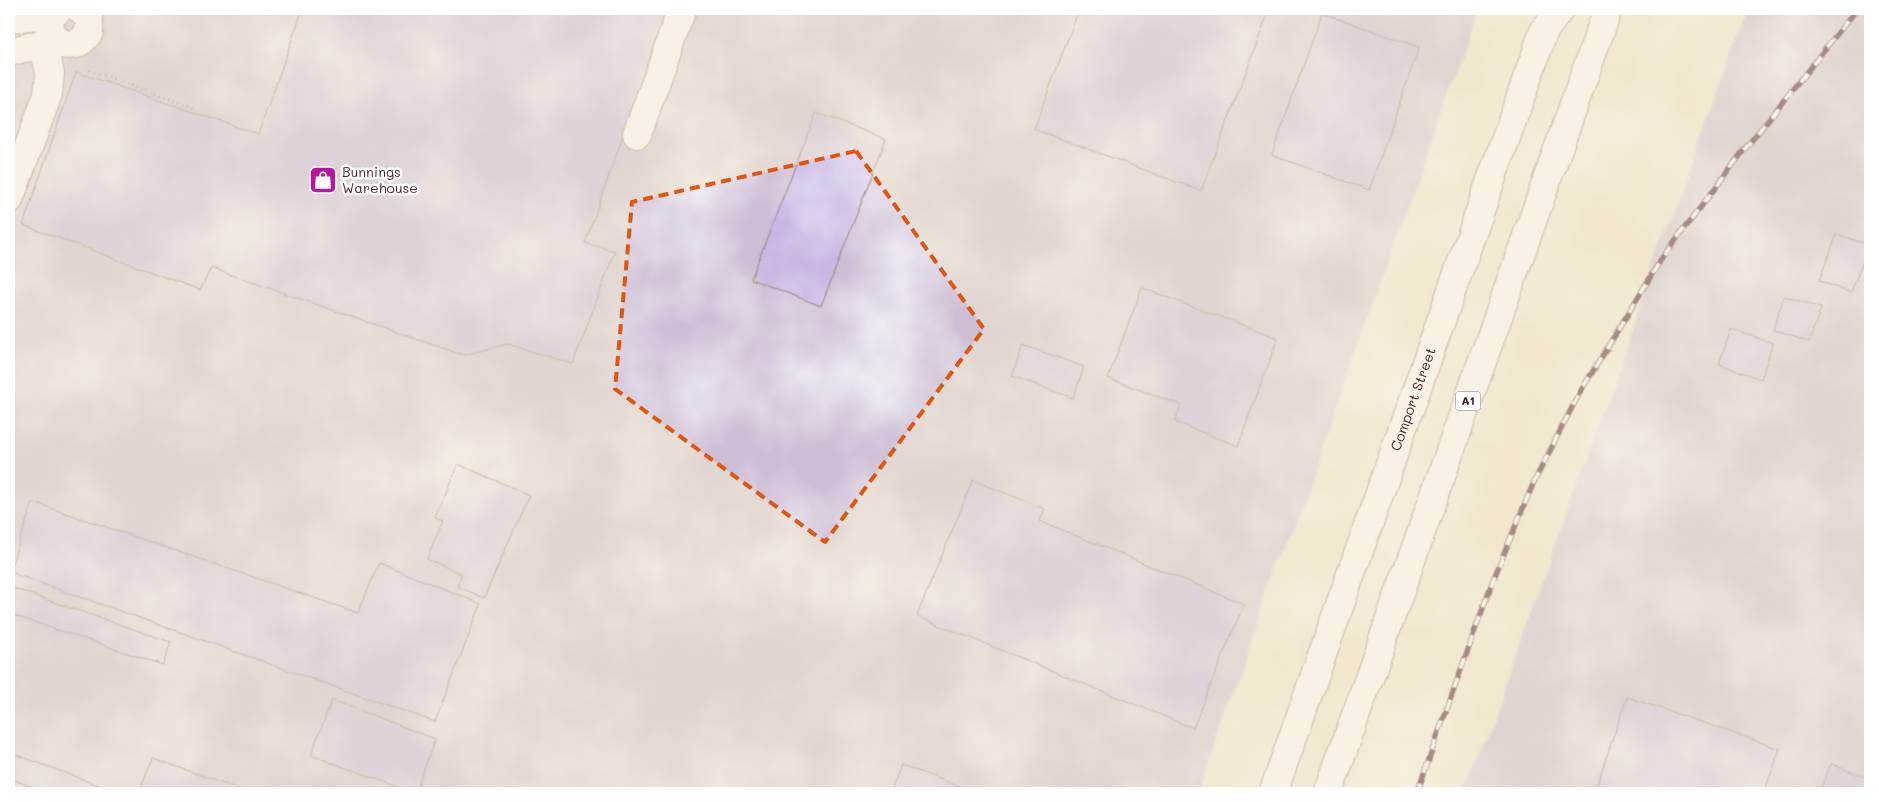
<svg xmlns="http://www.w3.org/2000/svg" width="1879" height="802" font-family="Mali,sans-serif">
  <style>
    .industrial { fill: #ccbed4 }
    .building { fill: #c8b7e3 }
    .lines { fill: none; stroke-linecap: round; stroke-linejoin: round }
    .minor-casing { stroke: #9d837c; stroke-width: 30 }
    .highway-casing { stroke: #9d837c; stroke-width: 30 }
    .path { stroke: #9d837c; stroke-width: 3; stroke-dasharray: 1 4; stroke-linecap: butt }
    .minor { stroke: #fff; stroke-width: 28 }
    .highway { stroke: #fff; stroke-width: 28 }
    .rail-casing { stroke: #4a1f2b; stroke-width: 5.5 }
    .rail { stroke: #fff; stroke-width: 4; stroke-dasharray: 11; stroke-linecap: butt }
    .marked { fill: none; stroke: #e0560e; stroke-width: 4; stroke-dasharray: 10 6; stroke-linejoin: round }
    .labels { text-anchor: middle; stroke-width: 5; stroke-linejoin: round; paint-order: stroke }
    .shield { fill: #fff; stroke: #80626b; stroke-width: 1 }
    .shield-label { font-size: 12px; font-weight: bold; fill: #4a1f2b }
    .poi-label { font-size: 14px; fill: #4a1f2b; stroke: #fff; text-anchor: start }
    .street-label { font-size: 14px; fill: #4a1f2b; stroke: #fff }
  </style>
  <rect width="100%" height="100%" fill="#fff"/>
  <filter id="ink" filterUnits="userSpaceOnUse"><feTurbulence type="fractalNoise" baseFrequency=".02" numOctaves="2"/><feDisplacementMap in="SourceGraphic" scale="10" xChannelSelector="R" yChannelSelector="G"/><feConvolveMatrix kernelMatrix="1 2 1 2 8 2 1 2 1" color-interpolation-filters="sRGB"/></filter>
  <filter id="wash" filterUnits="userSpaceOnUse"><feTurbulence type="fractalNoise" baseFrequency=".0096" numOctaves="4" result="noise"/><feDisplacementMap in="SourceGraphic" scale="20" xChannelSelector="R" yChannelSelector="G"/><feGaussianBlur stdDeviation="1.12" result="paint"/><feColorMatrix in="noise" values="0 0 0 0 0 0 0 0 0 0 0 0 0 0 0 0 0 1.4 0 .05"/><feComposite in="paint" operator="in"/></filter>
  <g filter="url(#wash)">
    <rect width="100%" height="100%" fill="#f0e7cd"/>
    <path class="industrial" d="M9,9H1477L1198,793H9Z
      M1748,9H1870V793H1466Z"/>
    <g id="blocks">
      <path class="building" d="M303,9H668L585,243L615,251L573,364L508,344L463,355L211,268L200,290L23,225L76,72L258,134Z
        M1079,9H1270L1201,191L1034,129Z
        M1322,13L1419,47L1369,190L1272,155Z
        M816,113L886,139L821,306L751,279Z
        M1837,234L1869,245L1851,293L1819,281Z
        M1142,288L1278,338L1238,446L1175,422L1181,405L1108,378Z
        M1784,296L1821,308L1809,342L1773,330Z
        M1731,329L1773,343L1761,379L1719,364Z
        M1023,345L1084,367L1073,398L1012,376Z
        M458,464L529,495L484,598L457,586L462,574L427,559L443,521L435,518Z
        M973,480L1045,509L1040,521L1244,604L1193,728L917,616Z
        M33,502L358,613L379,563L481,604L435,722L9,572Z
        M9,587L171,642L163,665L9,614Z
        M1627,697L1780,749L1764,793H1594Z
        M332,700L435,739L415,793L311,755Z
        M9,752L98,785L94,793H49L9,778Z
        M153,758L249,793H139Z
        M1831,764L1870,779V793H1819Z
        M901,765L977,793H890Z"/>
    </g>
  </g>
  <g filter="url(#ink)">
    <use href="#blocks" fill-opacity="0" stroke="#9d837c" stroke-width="1"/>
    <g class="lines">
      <g class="minor-casing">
        <path id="minor" d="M59,9C32,28 69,64 89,32C90,22 89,14 80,9
          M9,18L40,15L52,16
          M9,52L56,40
          M637,134L682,9
          M9,200L48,94L50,74L44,44"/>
      </g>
      <g class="highway-casing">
        <g id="highway">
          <path id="s1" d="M1273,793L1544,31L1560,9"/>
          <path d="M1328,793L1608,9"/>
        </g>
      </g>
      <path class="path" d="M89,70L197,109"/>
      <use href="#minor" class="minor"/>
      <use href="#highway" class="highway"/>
      <g class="rail-casing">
        <path id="rail" d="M1417,793L1493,580L1534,482L1579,394L1662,258L1751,141L1857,9"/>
      </g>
      <use href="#rail" class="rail"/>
    </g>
  </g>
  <path d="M0 0H1879V802H0ZM856,151L984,329L825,542L615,389L632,202Z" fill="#f0e7cd" fill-opacity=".55" fill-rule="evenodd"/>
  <path class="marked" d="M856,151L984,329L825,542L615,389L632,202Z"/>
  <defs>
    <g id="shop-square" transform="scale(1.4375)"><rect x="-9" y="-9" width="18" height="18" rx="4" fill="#b5179e" stroke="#fff"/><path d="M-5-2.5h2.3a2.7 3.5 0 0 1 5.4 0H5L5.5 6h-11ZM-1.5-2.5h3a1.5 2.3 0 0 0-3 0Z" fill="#fff"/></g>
  </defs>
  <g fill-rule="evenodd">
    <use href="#shop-square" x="323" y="180"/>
  </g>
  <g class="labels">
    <rect class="shield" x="1455.5" y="391.5" width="25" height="19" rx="4"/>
    <g class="shield-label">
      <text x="1468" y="405">A1</text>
    </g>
    <g class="poi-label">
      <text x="342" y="177">Bunnings<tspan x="342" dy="16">Warehouse</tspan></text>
    </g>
    <g class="street-label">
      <text dy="5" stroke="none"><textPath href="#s1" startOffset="418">Comport Street</textPath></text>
    </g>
  </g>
  <rect width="1879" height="802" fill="none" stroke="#fff" stroke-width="30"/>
</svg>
